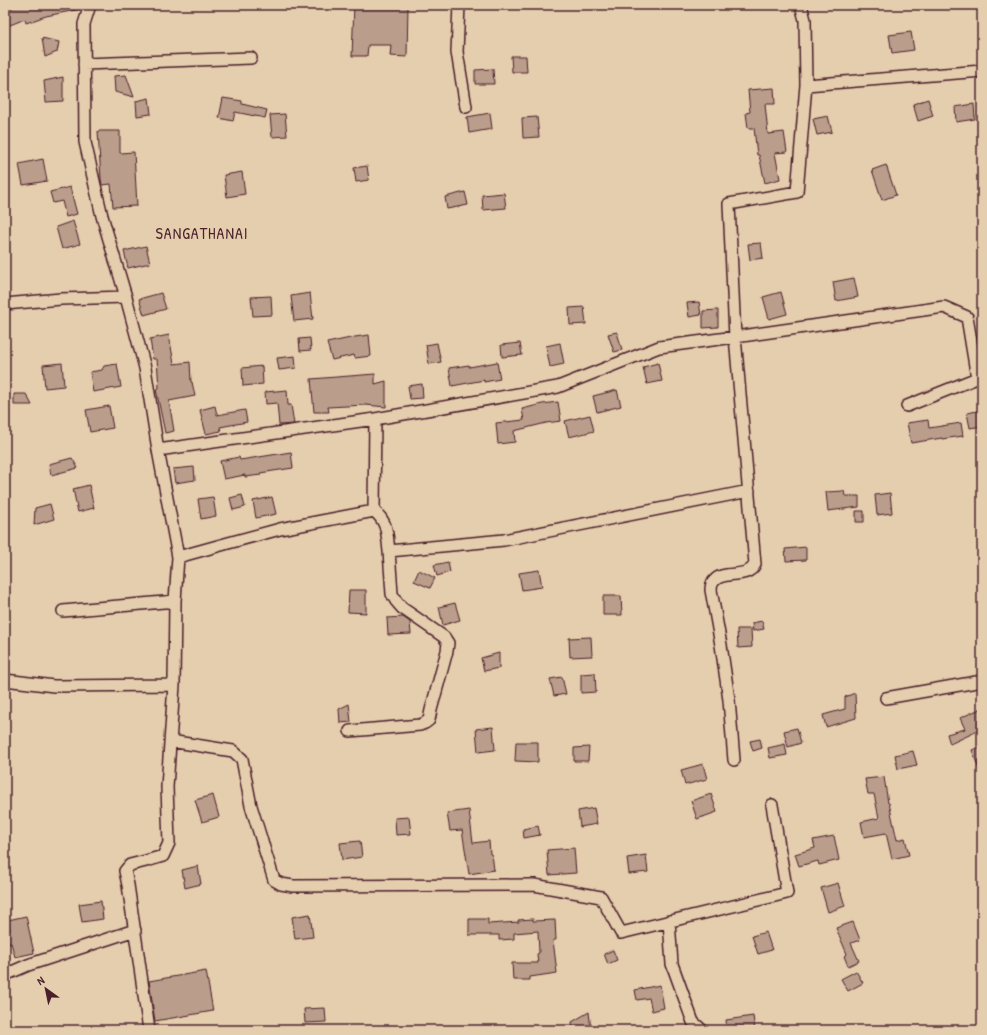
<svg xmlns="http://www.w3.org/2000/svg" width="987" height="1035" font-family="'Patrick Hand',sans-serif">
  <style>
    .building { fill: #ba9d8a; stroke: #4a1f2b }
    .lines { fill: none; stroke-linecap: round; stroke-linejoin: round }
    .street-casing { stroke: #4a1f2b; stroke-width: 14 }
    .street { stroke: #e5ceae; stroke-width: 11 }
    .labels { text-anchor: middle; stroke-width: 3.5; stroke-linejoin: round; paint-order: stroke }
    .quarter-label { font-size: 16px; letter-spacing: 1px; fill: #4a1f2b; stroke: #e5ceae }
  </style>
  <rect width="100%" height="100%" fill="#e5ceae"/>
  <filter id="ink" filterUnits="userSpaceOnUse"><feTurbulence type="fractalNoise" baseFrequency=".025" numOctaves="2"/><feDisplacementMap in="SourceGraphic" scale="8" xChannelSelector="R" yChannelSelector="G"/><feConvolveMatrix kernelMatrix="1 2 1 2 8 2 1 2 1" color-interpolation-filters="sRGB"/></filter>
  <g filter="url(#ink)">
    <path class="building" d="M17,5H83L81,9L46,16L26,23L25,19L5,27V12Z
      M354,5H408L407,57L390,56L391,45H368L367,56H352Z
      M911,32L914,50L892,53L889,35Z
      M42,38L59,42L57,52L45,57Z
      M511,56H526L527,72H512Z
      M493,69L494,84H475V70Z
      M126,75L134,97L115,92L114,76Z
      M63,77V101L46,102L44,81Z
      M774,88L775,104H765L768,134L784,132L787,152L775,153L780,179L765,183L759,155H757L754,128H748L746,113L750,112L748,90Z
      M149,98L151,114L137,116L136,101Z
      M223,98L242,101V104L267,110L265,118L235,112L233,121L219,118Z
      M928,99L933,116L918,121L913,104Z
      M974,104L975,119L956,122L955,107Z
      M490,113L492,129L469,133L467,117Z
      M285,114L287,136L272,137L270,115Z
      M828,116L832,132L817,135L813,119Z
      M537,117L539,137L523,138L522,118Z
      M98,131H120V153L134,152L137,206L113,207L111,184L102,185L101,179Z
      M43,159L47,181L23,185L19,164Z
      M886,165L896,195L882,200L872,170Z
      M367,166L369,180L356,182L354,168Z
      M242,172L245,194L227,197L224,175Z
      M70,187L77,214L66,217L62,201L53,203L50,192Z
      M465,192L468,205L447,209L445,197Z
      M504,193L506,208L483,210L482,195Z
      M73,221L80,244L62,249L56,227Z
      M761,243L763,258L750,260L748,244Z
      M146,246L150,263L128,268L124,251Z
      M854,278L858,297L836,301L833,282Z
      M781,292L787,314L769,319L763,297Z
      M161,293L166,309L144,315L139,299Z
      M310,293L313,319L294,321L291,296Z
      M271,296L272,315L253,316L251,297Z
      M699,302L701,315L689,317L687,303Z
      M584,307L586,324L570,325L569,308Z
      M718,310V327L703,328V311Z
      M617,332L622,350L614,352L608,334Z
      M169,335L174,364L190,362L191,382H192L195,396L169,401L174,431L165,433L156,389L159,388L157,359H153L150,339Z
      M369,335L371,356L355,358L354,355L332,360L327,343L355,337Z
      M310,338L311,350L300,351L299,339Z
      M437,343L441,362L429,364L426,345Z
      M520,343L522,355L502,357L501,345Z
      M560,343L564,364L550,367L546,346Z
      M295,356L296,368L279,370L277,358Z
      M497,362L500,379L484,382V380L452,386L449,368L469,365V367Z
      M62,363L64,386L45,388L43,365Z
      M658,363L662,381L647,384L643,367Z
      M117,364L121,387L93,392L90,372L102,370L104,366Z
      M262,366L263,384L243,386L242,368Z
      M375,374V384L386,381V407L366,405L328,407L329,412H314L311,379Z
      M422,384L423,398L410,399L408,386Z
      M287,390L288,405H291L294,424L279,425L277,403L266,404L265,392Z
      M617,390L621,406L597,412L593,396Z
      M14,394H26L32,405H14Z
      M558,402L561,421L546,423L514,431L515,442L498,444L496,423L524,420L522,409L542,404Z
      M109,406L113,428L90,432L86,410Z
      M215,406L217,415L245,410L247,422L220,427L221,431L206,434L200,410Z
      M982,410V426L970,428L967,413Z
      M590,415L594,431L569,437L565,421Z
      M928,420L929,428L961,423L963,436L942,439V438L911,443L907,423Z
      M291,452L293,468L260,473L261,475L245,477V475L224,479L220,461L239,457L240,460Z
      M72,458L78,468L51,475L49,464Z
      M194,467L195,480L175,483L173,469Z
      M89,485L94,508L78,512L73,489Z
      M844,491L845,496H859V507L828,511L826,492Z
      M890,493L892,513L877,515L875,495Z
      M242,495L245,507L233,510L230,498Z
      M213,497L216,516L201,519L198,499Z
      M272,497L276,514L256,518L253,501Z
      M50,504L54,519L34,525L35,508Z
      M856,511H864V522H856Z
      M806,547V560L786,561L785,549Z
      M448,562L450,572L437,576L434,565Z
      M419,570L435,578L430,588L414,581Z
      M539,570L542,587L522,590L519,573Z
      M349,590H366V613L348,612Z
      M603,596H621L622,615H603Z
      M455,603L460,620L443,625L439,607Z
      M403,617L410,622L411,634L388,635L387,618Z
      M762,621L764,629L753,631L752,623Z
      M737,629H751L752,647L738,648Z
      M591,637L592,656L570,657L569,638Z
      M499,653V668L484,671L481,658Z
      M595,673L596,692L581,693V674Z
      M562,677L566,694L554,696L550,679Z
      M855,693L856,718L826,727L823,715L845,709V697Z
      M349,704L351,722L340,723L339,709Z
      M982,708V729L950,744L947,734L965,729L960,718Z
      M493,727L495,750L478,752L476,729Z
      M797,728L801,743L788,747L784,731Z
      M760,739L762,748L753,751L750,741Z
      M516,742H538V762L515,761Z
      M785,744L787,755L770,758L768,748Z
      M982,746V775H981L972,750Z
      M589,747L588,761H574V748Z
      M913,751L917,765L898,769L895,755Z
      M703,764L707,779L685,785L681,770Z
      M884,777L888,803H889L897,840L905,838L909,855L892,859L886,833L864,837L861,822L879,818L874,794H868L865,779Z
      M711,794L717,812L697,819L691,801Z
      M213,795L219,817L202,822L195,800Z
      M594,808L597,824L580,827L578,811Z
      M469,810L473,843L489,841L490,854H492L494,870L469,874L462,830L450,831L447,813Z
      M409,817L411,834L396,835L395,818Z
      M538,826L540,835L524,838L523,829Z
      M834,836L839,860L819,865L818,861L799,866L795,854L815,848L813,840Z
      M360,841L362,857L342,860L340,843Z
      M574,848L576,873L549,875L547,850Z
      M646,855L648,872L629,874L627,858Z
      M198,866L201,884L185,888L182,870Z
      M838,883L845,906L828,912L821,888Z
      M101,901L103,919L82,922L79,904Z
      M310,914L313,937L295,939L292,917Z
      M26,916L34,953L15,957L11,943L5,945V931L10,930L8,920Z
      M469,919H488V924L519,922L518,920L533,919V921L555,920L556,940H553L557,973L530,977V980H513L512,963H538L537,954L539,953L538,931L514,933V939L499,940V935H469Z
      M853,922L860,940L851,943L859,961L848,966L844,956L847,954L836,928Z
      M766,932L772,950L758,954L752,936Z
      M613,950L617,960L608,964L604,954Z
      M206,971L213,1011L155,1021L149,981Z
      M856,971L863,983L848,991L841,979Z
      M660,985L664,1008L652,1011L649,998L637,1000L635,990Z
      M325,1008L326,1022L305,1023L304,1009Z
      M589,1012L591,1030H573L572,1022Z
      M753,1016L755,1030H727L726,1020Z"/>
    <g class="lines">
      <g class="street-casing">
        <path id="street" d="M90,5L84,24L85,142L102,216L126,297L145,368L158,450L178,557L175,601L174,685L167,787L169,843L163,856L146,861L130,865L125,871L128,885L149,1030
          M459,5L457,52L466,107
          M801,5L805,20L806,85L982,71
          M84,64L251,58
          M5,304L61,299L126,297
          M907,406L977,378L982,377
          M158,450L375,419L558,387L659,347L735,337L944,307L967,317L977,378
          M374,511L375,419
          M178,557L232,542L280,529L374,511C388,522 387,535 389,551L504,540L749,491
          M63,611L175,601
          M5,680L54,686L174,685
          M886,698L982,681
          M350,731L420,725L425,723L429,720L431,710L447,651L448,643L444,637L402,608L396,601L392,594L389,551
          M170,741L233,751L242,759L251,806L274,880L281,884L293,886L534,885L601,897L621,933L787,893L772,805
          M734,760L729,700L721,645L711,590C711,587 712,583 714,581C723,569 748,580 755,564L735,337L729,204L797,192L806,85
          M669,921L672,964L693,1022L702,1030
          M5,975L28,965L135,930"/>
      </g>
      <use href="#street" class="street"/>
    </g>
  </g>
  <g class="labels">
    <g class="quarter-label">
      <text x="202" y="239">SANGATHANAI</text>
    </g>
  </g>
  <rect width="987" height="1035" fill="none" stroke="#e5ceae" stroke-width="20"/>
  <rect x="10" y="10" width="967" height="1015" fill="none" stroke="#4a1f2b" stroke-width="1.5" filter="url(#ink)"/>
  <g transform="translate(46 989) rotate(327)" stroke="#e5ceae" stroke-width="3" paint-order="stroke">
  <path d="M0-3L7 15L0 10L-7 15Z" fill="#4a1f2b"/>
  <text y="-6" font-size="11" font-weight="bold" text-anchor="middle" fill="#4a1f2b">N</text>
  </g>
</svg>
